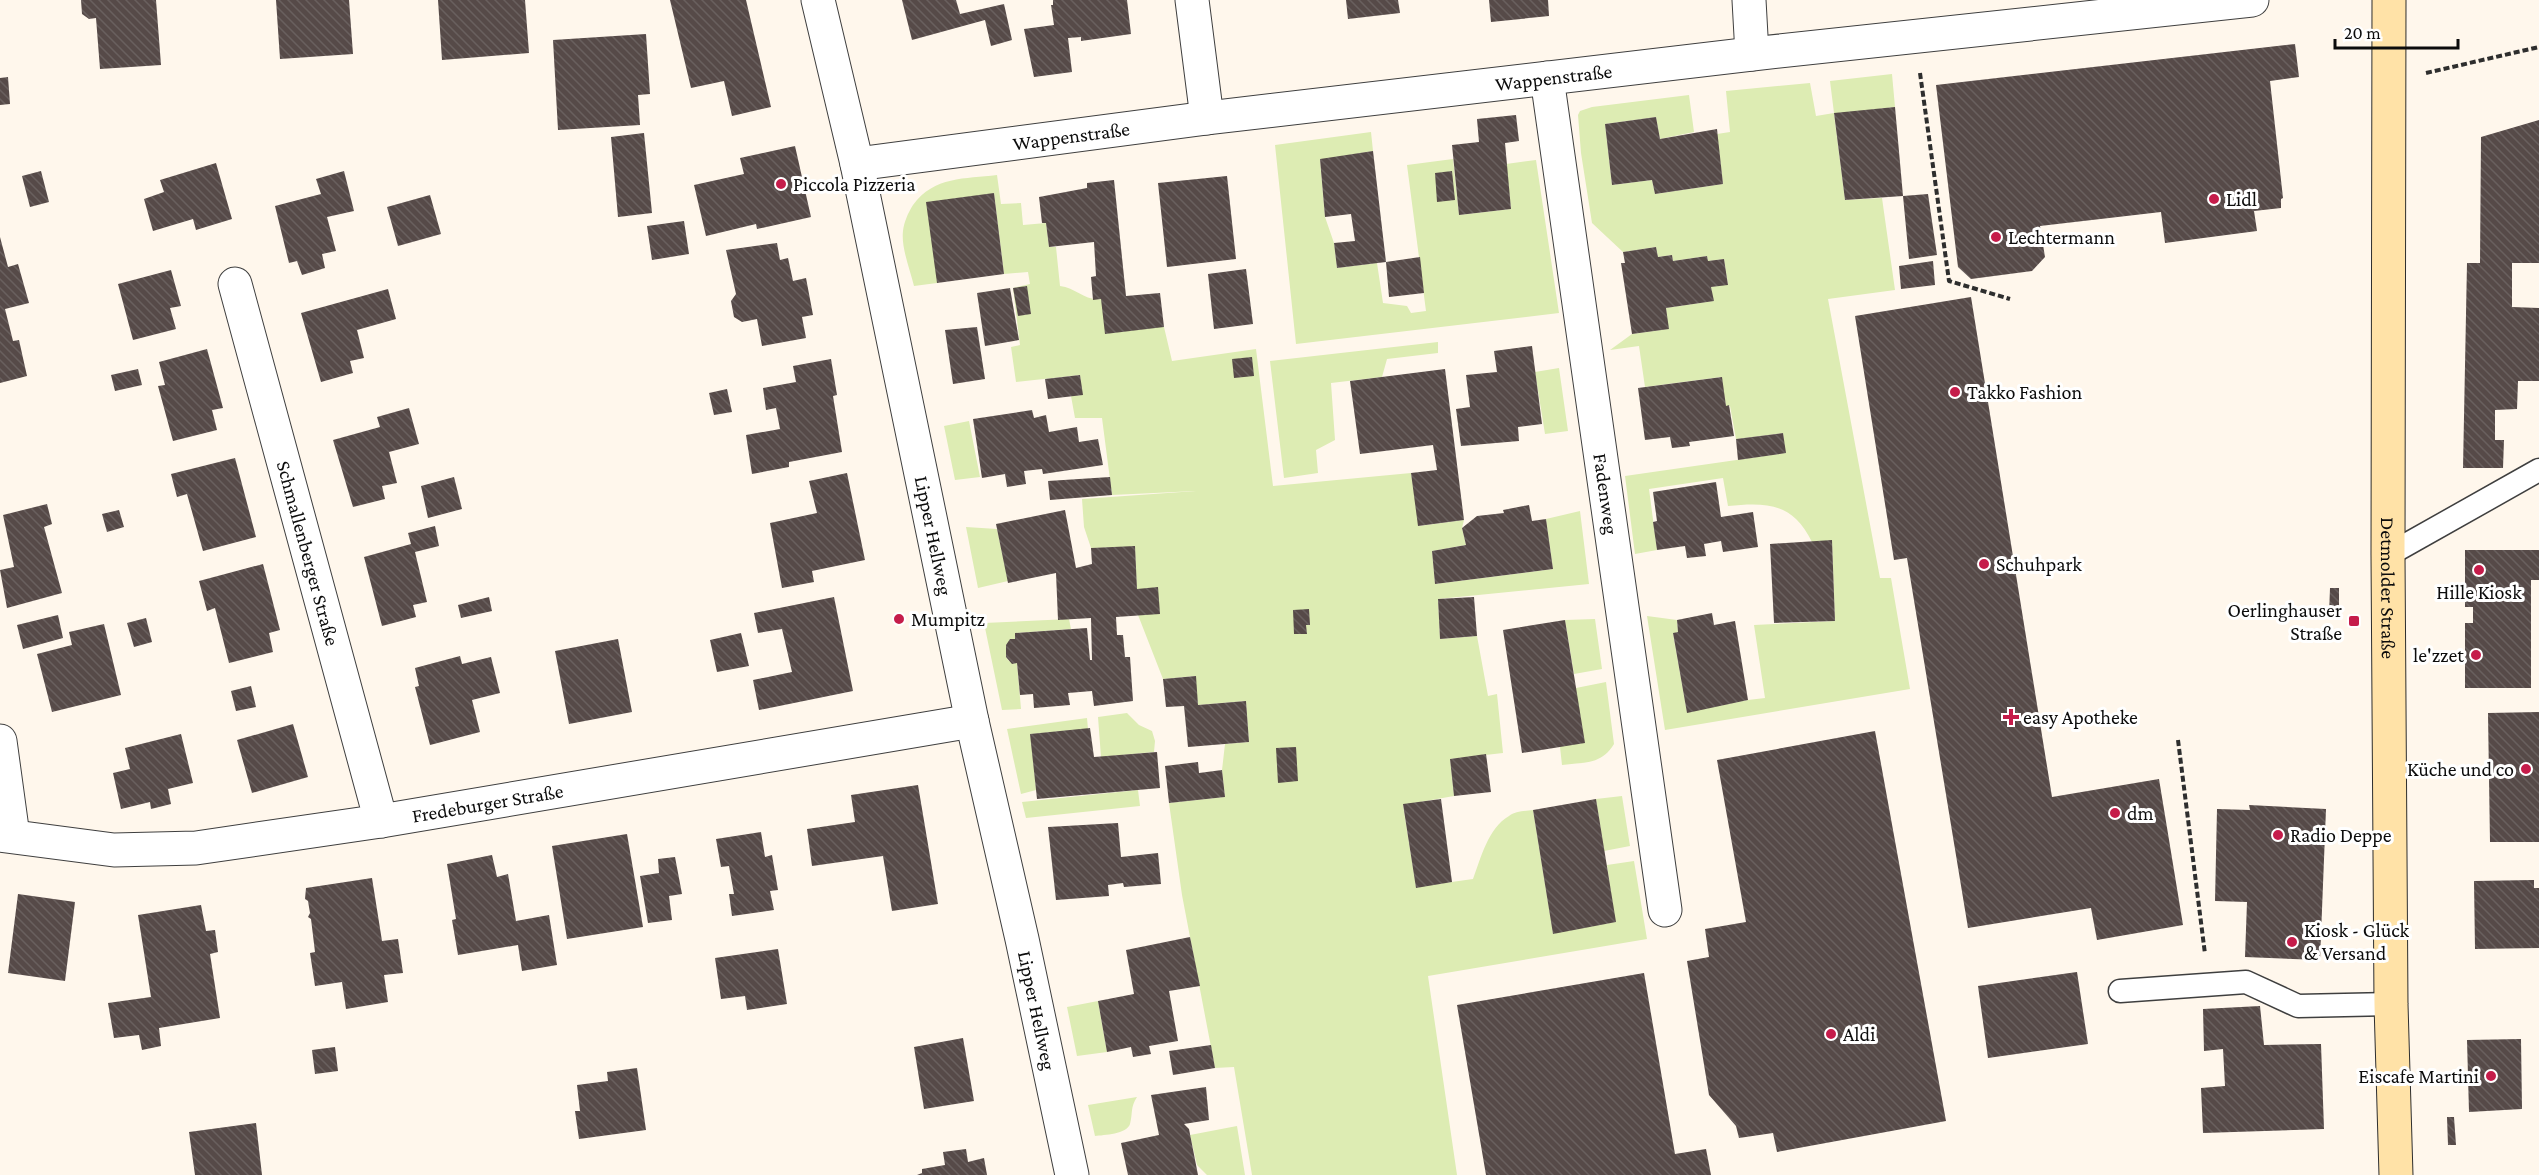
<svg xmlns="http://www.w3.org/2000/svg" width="2539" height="1175" font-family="'Crimson Pro',serif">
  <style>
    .grass { fill: #ddecb3 }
    .building { fill: url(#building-back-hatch) }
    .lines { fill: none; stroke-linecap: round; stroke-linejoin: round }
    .service-casing { stroke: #3f3f3f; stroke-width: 25 }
    .minor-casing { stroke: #3f3f3f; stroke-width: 35 }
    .secondary-casing { stroke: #2e2e2e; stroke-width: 35 }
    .path { stroke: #2e2e2e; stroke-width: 4; stroke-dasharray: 6 3; stroke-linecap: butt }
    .service { stroke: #fff; stroke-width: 22 }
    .minor { stroke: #fff; stroke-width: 33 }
    .secondary { stroke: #ffe2a7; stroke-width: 33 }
    .poi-dot { fill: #c51c4a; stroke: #fff; stroke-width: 2 }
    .labels { text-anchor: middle; stroke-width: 6; stroke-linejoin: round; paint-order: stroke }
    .street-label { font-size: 20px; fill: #0c0c0c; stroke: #fff }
    .poi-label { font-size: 20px; fill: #0c0c0c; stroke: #fff; text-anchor: start }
  </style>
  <defs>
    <pattern id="building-back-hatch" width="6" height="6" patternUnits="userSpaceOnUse" patternTransform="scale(1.5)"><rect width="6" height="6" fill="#564a48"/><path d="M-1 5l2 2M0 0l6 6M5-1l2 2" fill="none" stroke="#69605e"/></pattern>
  </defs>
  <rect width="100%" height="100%" fill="#fff7ec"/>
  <path class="grass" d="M1892,74L1895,107L1834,114L1845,200L1882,198L1895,290L1828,299L1880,578H1891L1910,689L1665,730L1647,616L1677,620L1678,632L1673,634L1687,712L1748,700L1765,698L1754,625L1835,621L1832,541L1812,542C1793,503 1767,502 1728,506L1723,478L1649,489L1657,550L1635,554L1625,476L1785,453L1783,433L1736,439L1730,406H1726L1721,377L1645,387L1639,346L1610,350L1632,334L1668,329L1666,308L1713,301L1711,287L1728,284L1724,259L1708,261L1707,256L1673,261L1672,255L1658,257L1656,247L1623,252L1592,223L1581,153L1578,115L1580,111L1592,107L1689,95L1694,132L1660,139L1656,117L1605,124L1612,185L1652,180L1655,194L1723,184L1717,134L1730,132L1726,91L1810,83L1816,116L1834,113L1830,81Z
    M1371,132L1373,151L1320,160L1325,217L1334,243L1337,268L1377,263L1383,303L1407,306L1411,313L1426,311L1407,165L1453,159L1459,215L1511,209L1506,164L1536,160L1559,313L1296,344L1275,145Z
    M997,175L1001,204L1021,203L1023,225L1046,223L1049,247H1056L1060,286C1076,288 1085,301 1101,299L1164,327L1172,361L1256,349L1273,486L1411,473L1419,526L1464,520L1462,528L1466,545L1432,551L1435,584L1553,569L1546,519L1580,511L1589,584L1438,599L1440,639L1477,636L1488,696L1497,694L1503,753L1450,759L1454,796L1403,805L1416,887L1473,879C1481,858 1488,828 1509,816C1515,811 1525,811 1533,810L1553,933L1615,922L1607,865L1634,861L1647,939L1428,976L1457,1175H1252L1234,1067L1215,1068L1182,895L1169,803L1225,797L1222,770L1225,744L1249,742L1246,701L1198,705L1195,676L1163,679L1138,615L1135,547L1091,548L1084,527L1082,499L1196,491L1112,495L1102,418H1075L1071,396L1082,395L1080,375L1016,382L1011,347L1020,345L1013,288L1030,284L1028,272L1004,274L994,193L937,283L914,286C910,269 901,248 903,231C904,222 908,213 913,205C934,176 965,179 997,175Z
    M1438,342V353L1387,359L1382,377L1331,383L1335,440L1316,450L1318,473L1284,478L1270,361Z
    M1559,368L1568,431L1545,434L1535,372Z
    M969,421L980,477L955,480L944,426Z
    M966,527L997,529L1008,581L978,588Z
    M1069,619L1071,629L1015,633V639L1006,645V657L1009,661L1017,663L1021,709L1002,710L984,623Z
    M1595,619L1602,669L1574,674L1565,620Z
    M1606,682L1614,744C1601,765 1585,762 1562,765L1560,747L1576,688Z
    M1127,713L1139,725L1152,731L1155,741L1154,752L1101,757L1098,717Z
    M1087,718L1088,729L1031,734L1036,790L1021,794L1007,729Z
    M1138,790L1140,806L1026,818L1022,802Z
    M1622,796L1630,846L1604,851L1596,799Z
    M1098,1001L1107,1052L1077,1056L1067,1007Z
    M1137,1097C1130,1108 1133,1112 1130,1124C1127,1134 1104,1135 1095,1136L1088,1105Z
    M1237,1126L1245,1175H1207L1197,1165L1190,1135Z"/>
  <path class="building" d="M81,0H156L161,65L100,69L96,18L89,19L82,14Z
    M276,0H349L353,54L280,59Z
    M438,0H525L529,53L442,60Z
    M670,0H746L771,107L732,116L724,81L691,88Z
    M902,0H956L960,14L1004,4L1012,40L991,46L985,20L912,40Z
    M1053,0H1127L1131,34L1081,41V37L1068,38L1072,72L1034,77L1024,29L1054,25L1051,5H1053Z
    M1346,0H1398L1400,13L1348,19Z
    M1489,0H1548L1549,16L1491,22Z
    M646,34L650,94L638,95L640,125L558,130L553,40Z
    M2295,44L2299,77L2270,81L2283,198L2281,199V208L2254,211L2257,231L2165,243L2161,212L2040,226L2045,257L2032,271L1971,279L1958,267L1936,85Z
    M8,77L10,104L0,105V78Z
    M1895,107L1903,196L1845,200L1834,113Z
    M1516,115L1519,141L1505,143L1511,209L1459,215L1452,145L1479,142L1477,119Z
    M1656,117L1660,139L1717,129L1723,184L1655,194L1652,180L1612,185L1605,124Z
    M2539,120V263H2512V307L2539,308V381H2518L2517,409L2495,410V440H2504L2503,468H2463L2467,263H2480L2481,137Z
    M644,133L652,213L618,217L611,137Z
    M795,146L811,217L757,229L756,224L706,236L694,185L744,174L740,158Z
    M1373,151L1386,262L1420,257L1424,293L1389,297L1386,262L1337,268L1334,243L1355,241L1351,214L1325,217L1320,159Z
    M216,163L232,219L196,230L193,219L153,231L144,199L164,192L160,180Z
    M41,171L49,202L30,207L22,176Z
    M344,171L354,211L327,217L336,251L322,254L325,268L302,275L297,261L289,263L275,206L321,194L316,179Z
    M1452,171L1455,200L1437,202L1435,173Z
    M1227,176L1236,259L1167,267L1158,183Z
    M1114,180L1126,296L1160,293L1164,327L1105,334L1101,299L1093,300L1091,277L1096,276L1094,242L1049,247L1046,223H1042L1039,197L1087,188V183Z
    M994,193L1004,274L937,283L926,202Z
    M1928,194L1937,255L1909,259L1903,196Z
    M430,195L441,234L398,246L387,207Z
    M684,221L689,254L652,260L647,226Z
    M0,237L8,267L18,264L29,303L5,309L13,341L19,340L27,376L0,383Z
    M777,243L780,260L788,258L793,281L806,278L813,315L802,317L806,338L762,346L757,319L742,322L734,317L731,301L736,294L726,250Z
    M1656,247L1658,257L1672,255L1673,261L1707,256L1708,261L1724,259L1728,285L1711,287L1714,301L1666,308L1669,329L1632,334L1621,263H1625L1623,252Z
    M1933,261L1935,285L1901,289L1899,266Z
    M1246,269L1253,324L1214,329L1208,274Z
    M171,270L181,306L170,308L176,329L133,340L118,284Z
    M1027,286L1031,314L1018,316L1013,288Z
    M1010,288L1019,340L985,346L977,293Z
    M388,289L396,319L357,330L364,358L350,361L353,373L321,382L301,313Z
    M1971,297L2052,797L2159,779L2183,925L2097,940L2091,908L1968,928L1907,558L1894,560L1855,316Z
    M977,327L985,379L953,384L945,330Z
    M1532,346L1542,424L1518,427L1519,441L1461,446L1456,409L1470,407L1466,375L1497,372L1494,351Z
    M207,349L223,408L212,410L217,430L173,441L158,386L165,385L159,362Z
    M1252,357L1254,376L1234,378L1232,359Z
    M831,359L837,395L833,396L842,452L789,462V467L752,474L746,435L780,429L776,408L766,410L763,388L796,382L793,366Z
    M138,369L142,385L115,391L111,375Z
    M1445,369L1464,520L1418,526L1411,473L1437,470L1433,445L1360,454L1350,381Z
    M1080,375L1083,395L1048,399L1045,379Z
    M1722,377L1726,406L1729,405L1734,436L1689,442L1690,446L1672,448L1670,437L1645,440L1638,388Z
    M727,389L732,412L714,415L709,393Z
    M409,408L419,444L389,452L397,483L382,486L385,499L353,507L333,440L380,427L377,417Z
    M1032,410L1034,418L1046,415L1049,432L1077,427L1079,442L1098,439L1103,465L1043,474L1042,469L1024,471L1026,484L1007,487L1005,474L982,478L973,419Z
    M1783,433L1786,453L1738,460L1736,439Z
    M235,458L256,537L203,551L187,494L177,497L171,474Z
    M847,473L865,560L812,571L814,582L782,588L770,523L817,513L809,481Z
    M454,477L462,509L428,518L421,486Z
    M1110,477L1112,495L1050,500L1048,481Z
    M1716,482L1721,517L1753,512L1758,547L1723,552L1721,541L1704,544L1706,556L1687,558L1685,546L1657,550L1653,522L1657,521L1653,492Z
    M47,504L52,524L44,527L62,593L7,608L0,570L14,567L3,515Z
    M1529,505L1532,521L1546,519L1553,569L1435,584L1432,551L1466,545L1462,528L1477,516L1504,513L1503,510Z
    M119,510L124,527L107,532L102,514Z
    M1065,510L1076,568L1092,564L1091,548L1135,546L1137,589L1158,587L1160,614L1116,617L1117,635H1123L1125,657H1130L1133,701L1094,706L1092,691L1068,693L1070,705L1034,708L1033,694L1020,695L1017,663L1012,664L1006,657V645L1010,639H1015V633L1087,628L1090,660H1092L1091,618L1058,620L1056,573L1008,583L996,524Z
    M435,526L439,546L415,552L427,602L413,605L416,617L382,626L364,557L411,544L408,533Z
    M1832,540L1835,621L1774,623L1770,544Z
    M2465,550H2539V580H2531V688H2465V623H2473V607H2465Z
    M263,564L280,630L269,633L273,652L229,663L215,608L207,611L199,581Z
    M2330,588H2339V615H2329Z
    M489,597L492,611L461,618L458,605Z
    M834,597L853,691L759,710L753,680L792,672L782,629L758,633L754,613Z
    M1474,597L1477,636L1440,639L1438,599Z
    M1309,609L1310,625H1306L1307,634H1294L1293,610Z
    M1712,613L1714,625L1735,621L1748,700L1687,713L1673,633L1678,632L1677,620Z
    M58,615L63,638L23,649L17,625Z
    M146,618L152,642L134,647L127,623Z
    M1565,620L1585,743L1522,753L1503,630Z
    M104,624L121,695L52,712L37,654L72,645L69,632Z
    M741,633L749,666L717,672L710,640Z
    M618,639L632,712L569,724L555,651Z
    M460,656L462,664L491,657L500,693L472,700L480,732L430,745L415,687L419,686L415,668Z
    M1196,676L1198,705L1246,701L1249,742L1188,747L1184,706L1166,707L1163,679Z
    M251,686L256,707L236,711L231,691Z
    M2539,712V842H2490L2488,713Z
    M293,724L308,777L252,793L237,740Z
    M1090,728L1094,757L1157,752L1160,788L1037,799L1030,734Z
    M1875,731L1946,1121L1777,1152L1773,1133L1739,1138L1736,1126L1709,1095L1687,961L1709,957L1705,929L1746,922L1717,760Z
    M181,734L193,783L168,789L171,804L151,809L150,802L121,809L113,773L130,769L125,748Z
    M1296,747L1298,781L1278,783L1276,748Z
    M1486,754L1491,792L1454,796L1450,759Z
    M1198,762L1199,773L1222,770L1225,797L1169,803L1165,766Z
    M918,785L938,904L892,911L883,856L812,866L807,829L855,822L851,795Z
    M1441,799L1452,882L1416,888L1403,804Z
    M1596,799L1616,922L1553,934L1533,810Z
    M2249,805L2326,809L2320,960L2245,957L2247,902L2215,901L2217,809L2250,810Z
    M1118,823L1121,857L1158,853L1161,884L1124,887L1123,883L1108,885L1109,896L1056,900L1048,827Z
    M761,832L765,857L772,855L778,890L770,891L774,910L732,916L729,894H734L729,866L721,867L716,839Z
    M627,834L643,927L567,939L552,846Z
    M492,855L497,877L508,874L516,921L549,915L557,965L522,971L518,945L458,955L452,920L456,919L447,864Z
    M675,857L682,894L669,896L672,920L648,923L640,876L659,873L658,859Z
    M372,878L382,941L398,939L403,973L384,975L388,1002L346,1009L342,982L315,986L310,953L315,952L311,919L308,917L310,913L308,901L305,899L306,888Z
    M2534,880V888H2539V948L2475,949L2474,881Z
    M18,894L75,902L65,981L8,973Z
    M201,905L206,931L215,930L218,952L210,954L220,1018L159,1028L161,1046L142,1050L139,1035L114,1038L108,1003L151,997L138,915Z
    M1190,937L1200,986L1169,991L1178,1041L1149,1046L1151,1054L1133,1057L1131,1047L1107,1052L1098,1001L1134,994L1126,950Z
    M778,949L787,1004L747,1010L745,996L721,999L715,958Z
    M2077,972L2088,1044L1988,1058L1978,986Z
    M1644,973L1675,1154L1706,1149L1711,1175H1486L1457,1005Z
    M2260,1006L2264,1045L2321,1044L2324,1129L2203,1133L2201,1088L2225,1086L2223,1049L2204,1051L2203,1009Z
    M963,1038L974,1101L924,1109L914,1047Z
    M2521,1039L2522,1109L2469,1112L2467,1040Z
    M1211,1045L1215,1068L1173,1075L1169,1051Z
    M335,1047L338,1071L315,1074L312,1050Z
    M637,1068L646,1130L579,1139L575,1111H580L577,1085L608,1081L607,1072Z
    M1206,1087L1209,1120L1184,1124L1189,1129L1198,1175H1128L1121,1143L1159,1135L1151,1095Z
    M2447,1117H2454L2456,1145H2448Z
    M256,1123L262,1175H195L189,1132Z
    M966,1149L968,1162L984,1158L987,1175H917L922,1173V1169L945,1165L943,1152Z"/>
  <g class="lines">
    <g class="service-casing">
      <path id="service" d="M2388,555L2539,470
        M2120,991L2246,982L2298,1006L2391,1004"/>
    </g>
    <g class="minor-casing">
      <g id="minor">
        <path id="s1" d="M818,0L857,164L972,721L1022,939L1072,1175"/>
        <path d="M1192,0L1207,118"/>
        <path d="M1749,0L1752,54"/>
        <path id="s2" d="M1547,78L1665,910"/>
        <path id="s3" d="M857,164L1207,118L1752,54L2252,0"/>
        <path id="s4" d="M235,284L381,821"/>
        <path d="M0,741L13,836"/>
        <path id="s5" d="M0,835L114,850L196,848L381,821L972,721"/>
      </g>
    </g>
    <g class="secondary-casing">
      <g id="secondary">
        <path id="s6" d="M2389,0L2388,555L2391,1004L2396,1175"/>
      </g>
    </g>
    <path class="path" d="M1920,73L1949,281L2010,299
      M2426,73L2539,47
      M2178,740L2205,954"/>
    <use href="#service" class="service"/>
    <use href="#minor" class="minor"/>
    <use href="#secondary" class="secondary"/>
  </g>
  <g class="poi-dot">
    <circle cx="781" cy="184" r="6"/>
    <circle cx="2214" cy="199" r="6"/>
    <circle cx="1996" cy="237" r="6"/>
    <circle cx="1955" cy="392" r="6"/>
    <circle cx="1984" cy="564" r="6"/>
    <circle cx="2479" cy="570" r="6"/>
    <circle cx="899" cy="619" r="6"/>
    <rect x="2348" y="615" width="12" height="12" rx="3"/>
    <circle cx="2476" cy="655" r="6"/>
    <path d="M2008 708h6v6h6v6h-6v6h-6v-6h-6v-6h6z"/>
    <circle cx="2526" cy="769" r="6"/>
    <circle cx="2115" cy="813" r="6"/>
    <circle cx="2278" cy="835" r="6"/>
    <circle cx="2292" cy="942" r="6"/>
    <circle cx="1831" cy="1034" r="6"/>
    <circle cx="2491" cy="1076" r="6"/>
  </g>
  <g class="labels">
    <g class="street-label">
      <text dy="7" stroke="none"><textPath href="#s3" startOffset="702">Wappenstraße</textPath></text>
      <text dy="7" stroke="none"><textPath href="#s3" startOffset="216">Wappenstraße</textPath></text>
      <text dy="7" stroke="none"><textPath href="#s2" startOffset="420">Fadenweg</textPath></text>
      <text dy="7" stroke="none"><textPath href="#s1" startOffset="548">Lipper Hellweg</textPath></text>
      <text dy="7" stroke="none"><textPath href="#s4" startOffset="279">Schmallenberger Straße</textPath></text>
      <text dy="7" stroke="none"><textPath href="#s6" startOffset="588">Detmolder Straße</textPath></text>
      <text dy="7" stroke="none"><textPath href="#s5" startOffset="492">Fredeburger Straße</textPath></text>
      <text dy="7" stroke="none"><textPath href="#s1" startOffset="1034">Lipper Hellweg</textPath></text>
    </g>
    <g class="poi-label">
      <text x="793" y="191">Piccola Pizzeria</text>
      <text x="2226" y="206">Lidl</text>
      <text x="2008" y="244">Lechtermann</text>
      <text x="1967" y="399">Takko Fashion</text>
      <text x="1996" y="571">Schuhpark</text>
      <text x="2479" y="599" text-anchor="middle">Hille Kiosk</text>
      <text x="2342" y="617" text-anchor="end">Oerlinghauser<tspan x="2342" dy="23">Straße</tspan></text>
      <text x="911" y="626">Mumpitz</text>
      <text x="2464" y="662" text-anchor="end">le'zzet</text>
      <text x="2023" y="724">easy Apotheke</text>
      <text x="2514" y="776" text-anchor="end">Küche und co</text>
      <text x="2127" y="820">dm</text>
      <text x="2290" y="842">Radio Deppe</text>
      <text x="2304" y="937">Kiosk - Glück<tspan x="2304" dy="23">&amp; Versand</tspan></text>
      <text x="1843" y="1041">Aldi</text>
      <text x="2479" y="1083" text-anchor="end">Eiscafe Martini</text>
    </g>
  </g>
  <path d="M2335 39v9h123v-9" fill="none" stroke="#0c0c0c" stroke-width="3"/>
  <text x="2344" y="39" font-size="18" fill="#0c0c0c" stroke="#ffffff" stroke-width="4.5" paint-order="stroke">20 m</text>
</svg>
